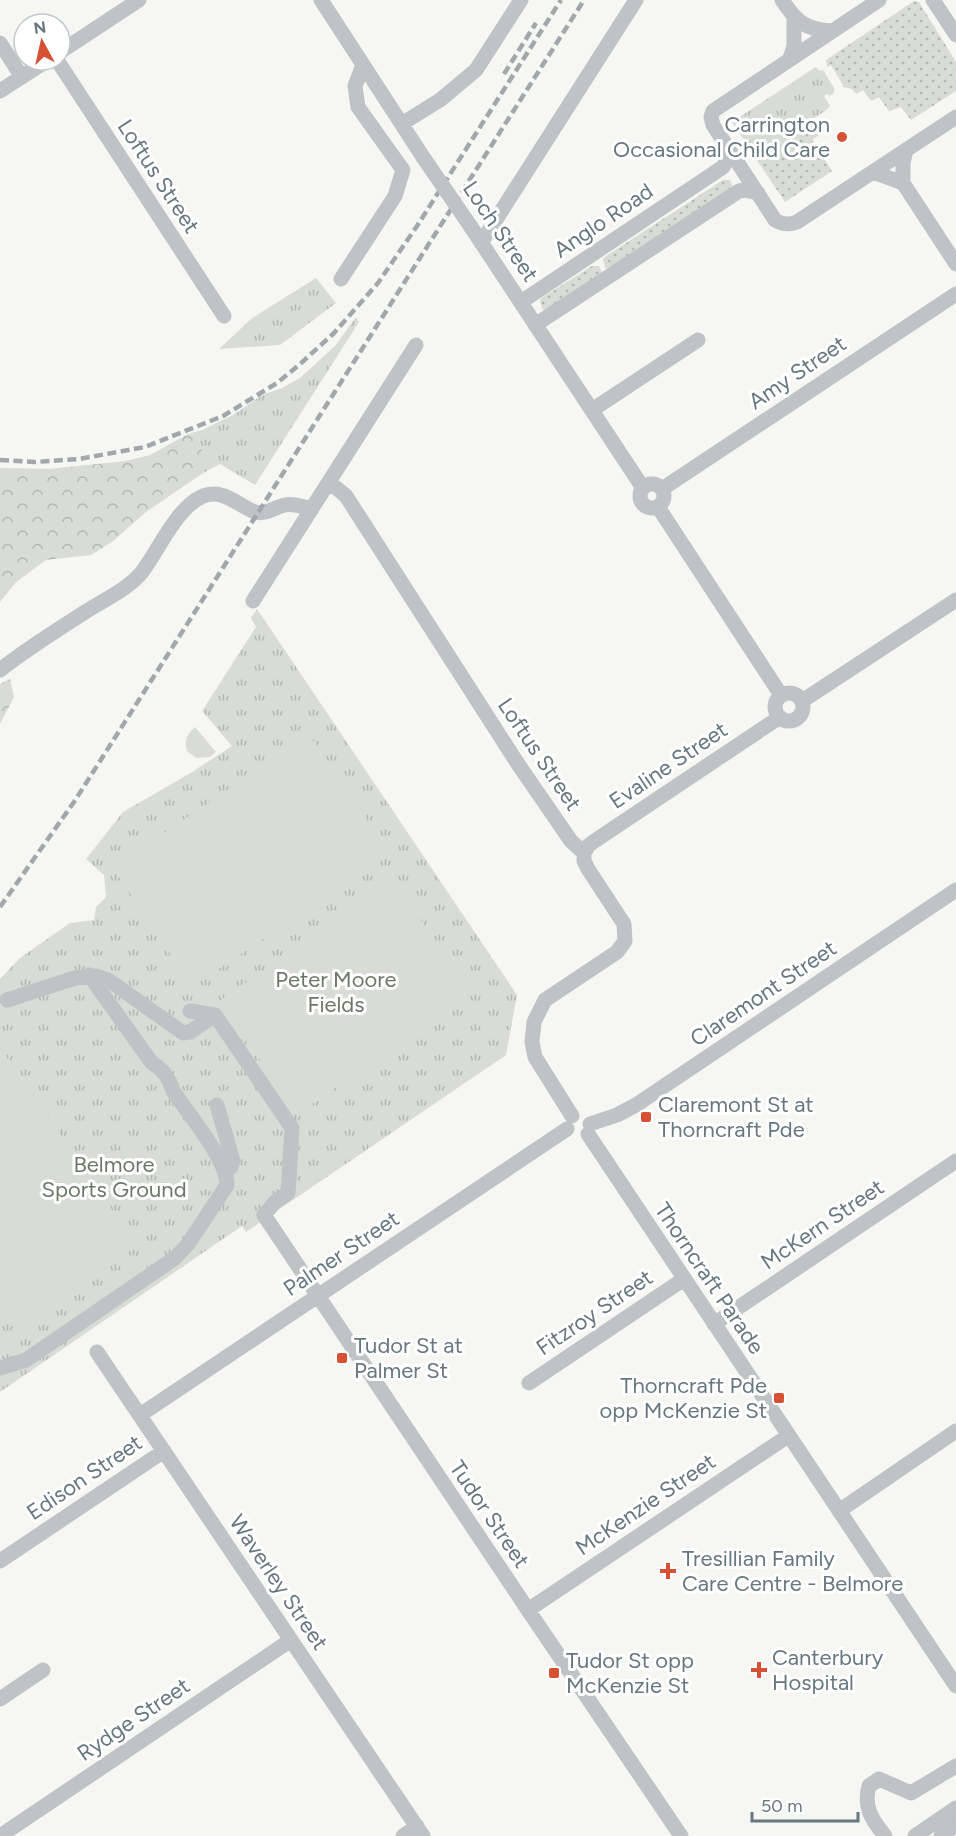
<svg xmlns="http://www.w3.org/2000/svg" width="956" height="1836" font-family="Figtree,sans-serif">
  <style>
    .grass { fill: url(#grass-tufts) }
    .forest { fill: url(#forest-crowns) }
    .garden { fill: url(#garden-dots) }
    .pitch { fill: #d8dcd4 }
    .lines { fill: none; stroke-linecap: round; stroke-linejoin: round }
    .minor { stroke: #bfc3c6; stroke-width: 15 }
    .rail { stroke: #a1a7ab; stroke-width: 4.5; stroke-dasharray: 9 4.5; stroke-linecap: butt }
    .minor-bridge { stroke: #bfc3c6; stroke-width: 15 }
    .poi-dot { fill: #d65033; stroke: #fff; stroke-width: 2 }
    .labels { text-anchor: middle; stroke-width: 6; stroke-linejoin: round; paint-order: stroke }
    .poi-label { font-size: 22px; fill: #677781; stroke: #fff; text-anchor: start }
    .street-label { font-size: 22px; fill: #677781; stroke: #fff }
    .park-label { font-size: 22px; fill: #6a7965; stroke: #fff }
  </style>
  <defs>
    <pattern id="grass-tufts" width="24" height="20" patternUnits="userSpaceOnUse" patternTransform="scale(1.5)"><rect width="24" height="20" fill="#d8dcd4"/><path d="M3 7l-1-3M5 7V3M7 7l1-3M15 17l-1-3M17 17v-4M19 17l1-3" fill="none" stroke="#b3b7b1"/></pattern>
    <pattern id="forest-crowns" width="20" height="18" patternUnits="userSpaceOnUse" patternTransform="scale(1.5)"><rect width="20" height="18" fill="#d8dcd4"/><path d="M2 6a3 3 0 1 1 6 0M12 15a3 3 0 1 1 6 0" fill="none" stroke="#b3b7b1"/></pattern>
    <pattern id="garden-dots" width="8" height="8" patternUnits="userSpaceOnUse" patternTransform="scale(1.5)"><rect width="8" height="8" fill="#d8dcd4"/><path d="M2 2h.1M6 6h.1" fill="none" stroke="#b3b7b1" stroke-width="1.8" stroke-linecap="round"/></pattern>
  </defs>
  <rect width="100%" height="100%" fill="#f6f6f3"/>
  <path class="grass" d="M816,67L820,71L823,70L834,88V93L830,96L827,94L824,96L830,106L825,111L755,157L732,122L811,70L815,76L811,70Z
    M316,278L336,303L280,345L219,349L251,319Z
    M356,317L359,322L255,485L220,464L203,473V453L198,435L188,434L202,430L233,415L262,395L282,388L300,378L335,346Z
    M257,609L517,995L506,1055L246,1232L242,1226L0,1392V979L20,958L70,923L94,920L96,907L106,897L104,875L86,859L123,812L189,774L232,746L202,711L256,627L251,618Z"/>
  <path class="forest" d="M188,434L198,435L203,453V473L146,512L112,542L91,555L46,560L16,582L0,602V468L49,469L125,461L150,455Z
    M10,679L14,697L0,724V684Z"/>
  <path class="garden" d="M914,1L919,2L956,62V91L911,120L901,107L889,111L879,97L871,101L863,90L856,94L852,89L844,87L831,65L827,67L826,60Z
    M810,121L819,135L812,140L832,171L785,202L755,157Z
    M723,180H730L733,187L609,269L605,268L603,259L606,256Z
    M592,266H599L602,272L546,310L542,309L540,300L543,297Z"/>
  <path class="pitch" d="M195,727L216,752L210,757L196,758L187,751C184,739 187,735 195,727Z
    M309,734L390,853L192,987L113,868Z
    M393,880L472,993L298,1114L219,1001Z
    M0,1047L137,1246L20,1326L0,1298Z"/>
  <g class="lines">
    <path class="minor" d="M321,0L423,157
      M782,0C796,21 805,30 832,31
      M879,0L713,111L711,117L713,125L775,220C783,225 789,225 797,222L956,117
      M933,0L956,35
      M0,43L22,77
      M60,52L139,0
      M790,58L794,46V18
      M57,60L224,316
      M0,91L48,60
      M403,123L440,100L476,70L521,0
      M906,150L903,163V183L956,264
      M873,172L903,183
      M471,227L643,488
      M481,243L636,0
      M341,279L395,196L403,170L358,107L355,86L363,65
      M521,302L723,167L729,156V148
      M535,325L739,191L745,190L758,193
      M592,410L698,340
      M329,482L346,496L518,764L571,841L584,853V861L588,869L624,924L625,941L617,952L545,1000L534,1022L532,1042L535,1057L572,1116
      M640 496a12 12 0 1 1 24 0a12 12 0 1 1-24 0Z
      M662,489L956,294
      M658,507L781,695
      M253,601L416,345
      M0,670C28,648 60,628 90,609C108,598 129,588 142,572C158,551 176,509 201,497C222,487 237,505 255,512C266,515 275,507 285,505C293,503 304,507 312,509
      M775 707a14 14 0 1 1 28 0a14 14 0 1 1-28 0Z
      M802,701L956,600
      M584,853L589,845L596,840L780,717
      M7,1000L75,978L96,976L110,981L183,1033L190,1032L215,1015
      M190,1011L215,1015L292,1128L288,1193L275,1202L264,1215L528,1610L681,1836
      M217,1105L233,1161L231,1167L226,1171
      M590,1124L617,1115L636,1105L956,890
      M588,1134L956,1686
      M714,1324L956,1161
      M97,1352L423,1836
      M0,1368L26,1360L175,1258L188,1244L227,1185C228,1161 187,1112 173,1091C170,1080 163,1069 152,1063L89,975
      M529,1383L684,1279
      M140,1415L567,1129
      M839,1511L956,1431
      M0,1561L164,1451
      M528,1610L788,1436
      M0,1699L43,1670
      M0,1836L291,1640
      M403,1836L417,1826
      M885,1836C872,1820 863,1807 869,1786L879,1779L911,1793L956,1766
      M915,1836L956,1808
      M941,1836L956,1825"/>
    <path class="rail" d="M504,74L536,23
      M0,460L35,462L79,459L145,447L223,416L277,383L299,365L334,333L378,283L417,226L561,0
      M0,907L74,802L584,0"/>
    <path class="minor-bridge" d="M423,157L471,227"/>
  </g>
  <g class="poi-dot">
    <circle cx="842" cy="137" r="6"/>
    <rect x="640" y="1111" width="12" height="12" rx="3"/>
    <rect x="336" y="1352" width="12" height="12" rx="3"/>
    <rect x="773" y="1392" width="12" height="12" rx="3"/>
    <path d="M665 1562h6v6h6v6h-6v6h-6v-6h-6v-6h6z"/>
    <path d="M756 1661h6v6h6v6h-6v6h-6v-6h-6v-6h6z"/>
    <rect x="548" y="1667" width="12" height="12" rx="3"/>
  </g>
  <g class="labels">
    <g class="poi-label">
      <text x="830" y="132" text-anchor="end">Carrington<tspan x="830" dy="25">Occasional Child Care</tspan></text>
      <text x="658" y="1112">Claremont St at<tspan x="658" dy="25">Thorncraft Pde</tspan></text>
      <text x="354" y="1353">Tudor St at<tspan x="354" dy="25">Palmer St</tspan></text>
      <text x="767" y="1393" text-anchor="end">Thorncraft Pde<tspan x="767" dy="25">opp McKenzie St</tspan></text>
      <text x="682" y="1566">Tresillian Family<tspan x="682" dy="25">Care Centre - Belmore</tspan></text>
      <text x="772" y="1665">Canterbury<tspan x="772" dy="25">Hospital</tspan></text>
      <text x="566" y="1668">Tudor St opp<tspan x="566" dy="25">McKenzie St</tspan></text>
    </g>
    <g class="street-label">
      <text transform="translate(159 176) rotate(57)" y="8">Loftus Street</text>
      <text transform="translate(603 220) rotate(-34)" y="8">Anglo Road</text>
      <text transform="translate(501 231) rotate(56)" y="8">Loch Street</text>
      <text transform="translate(797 372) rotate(-34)" y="8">Amy Street</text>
      <text transform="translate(540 754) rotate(56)" y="8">Loftus Street</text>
      <text transform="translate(668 765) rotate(-34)" y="8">Evaline Street</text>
      <text transform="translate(763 993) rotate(-34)" y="8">Claremont Street</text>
      <text transform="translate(822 1224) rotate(-34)" y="8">McKern Street</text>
      <text transform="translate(341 1253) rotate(-34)" y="8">Palmer Street</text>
      <text transform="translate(710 1278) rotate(56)" y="8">Thorncraft Parade</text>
      <text transform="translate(594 1312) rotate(-34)" y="8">Fitzroy Street</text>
      <text transform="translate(84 1477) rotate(-34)" y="8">Edison Street</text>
      <text transform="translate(645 1504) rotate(-34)" y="8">McKenzie Street</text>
      <text transform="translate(490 1514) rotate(56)" y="8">Tudor Street</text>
      <text transform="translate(279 1582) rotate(56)" y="8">Waverley Street</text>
      <text transform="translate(133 1719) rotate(-34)" y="8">Rydge Street</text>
    </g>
    <g class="park-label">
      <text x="336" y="987">Peter Moore<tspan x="336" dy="25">Fields</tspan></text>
      <text x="114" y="1172">Belmore<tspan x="114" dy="25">Sports Ground</tspan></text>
    </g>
  </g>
  <g transform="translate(42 42) rotate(352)"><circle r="28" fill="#ffffff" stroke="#c2c9cd" stroke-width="1.5"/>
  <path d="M0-4.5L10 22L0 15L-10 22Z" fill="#d65033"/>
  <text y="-9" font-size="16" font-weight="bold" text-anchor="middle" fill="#677781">N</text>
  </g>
  <path d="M752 1812v9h106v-9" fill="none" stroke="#677781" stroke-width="3"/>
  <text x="761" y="1812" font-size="18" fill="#677781" stroke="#ffffff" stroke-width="4.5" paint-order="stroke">50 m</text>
</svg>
